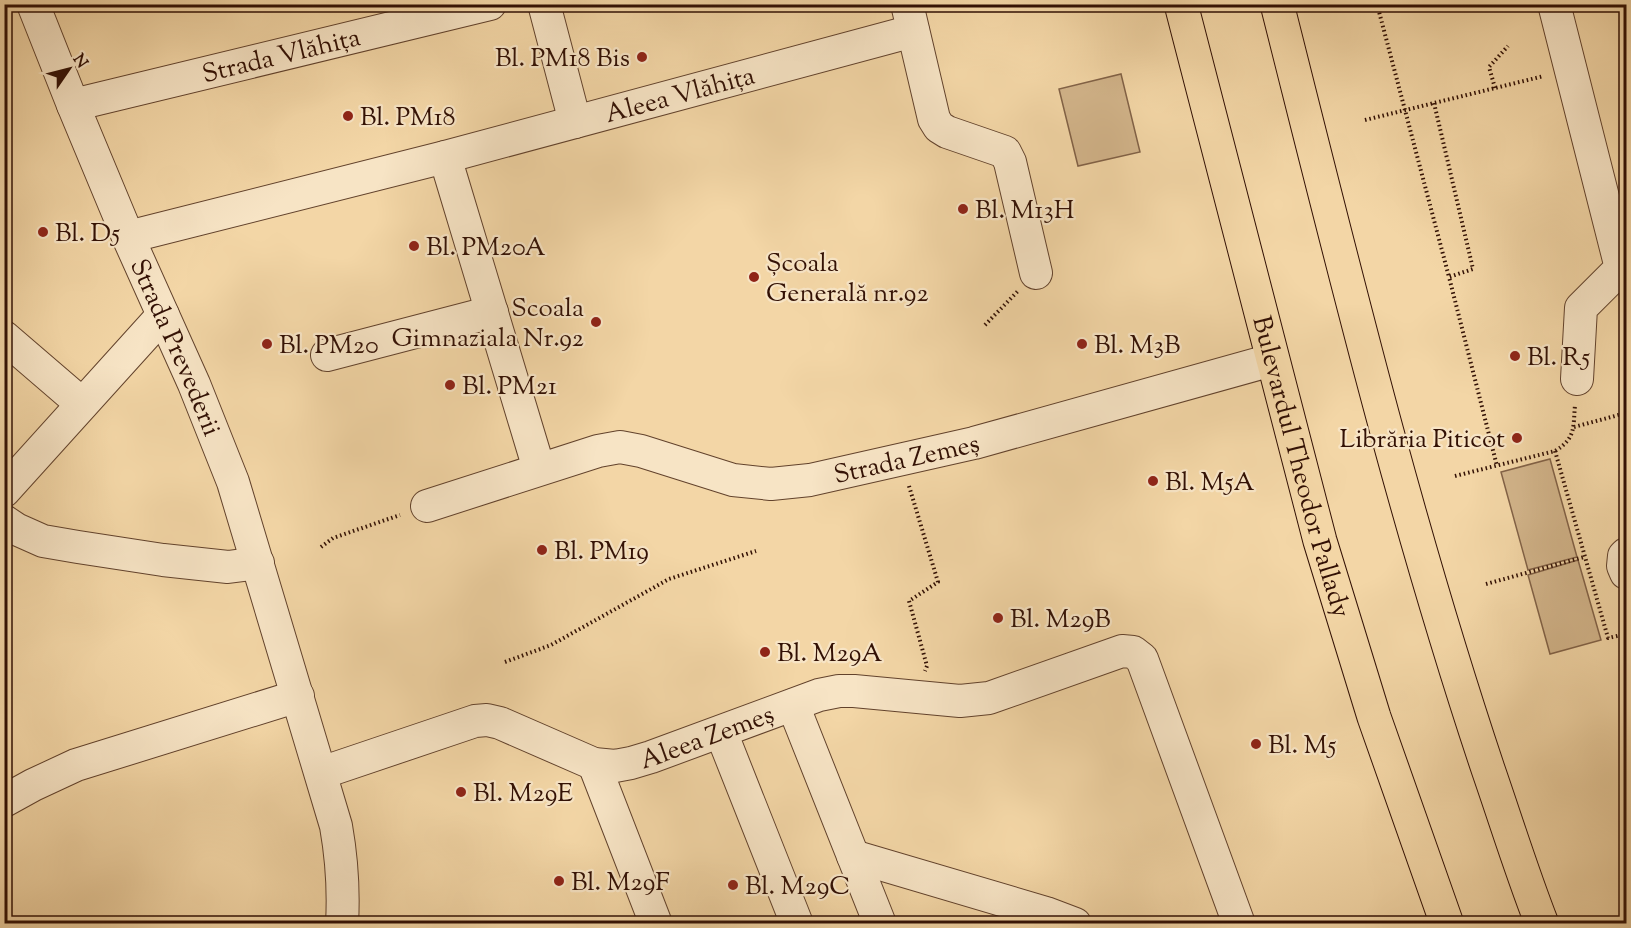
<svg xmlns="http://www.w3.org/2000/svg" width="1631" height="928" font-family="'Sorts Mill Goudy',serif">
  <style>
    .green { fill: #d2b48a; stroke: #826247; stroke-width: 1.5 }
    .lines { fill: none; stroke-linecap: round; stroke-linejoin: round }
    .minor-casing { stroke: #62422c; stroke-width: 34 }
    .major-casing { stroke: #321004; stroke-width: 35 }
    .path { stroke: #321004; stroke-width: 4; stroke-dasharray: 1.5 3; stroke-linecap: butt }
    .minor { stroke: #f7e4c5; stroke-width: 32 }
    .major { stroke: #f3d6a6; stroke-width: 33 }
    .poi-dot { fill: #8f2418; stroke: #f7e4c5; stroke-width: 2 }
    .labels { text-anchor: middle; stroke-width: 4.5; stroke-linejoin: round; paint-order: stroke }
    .street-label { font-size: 26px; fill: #321004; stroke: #f7e4c5 }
    .poi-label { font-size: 26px; fill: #321004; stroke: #f7e4c5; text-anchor: start }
  </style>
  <rect width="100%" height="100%" fill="#f3d6a6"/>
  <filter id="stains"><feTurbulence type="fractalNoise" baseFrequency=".00333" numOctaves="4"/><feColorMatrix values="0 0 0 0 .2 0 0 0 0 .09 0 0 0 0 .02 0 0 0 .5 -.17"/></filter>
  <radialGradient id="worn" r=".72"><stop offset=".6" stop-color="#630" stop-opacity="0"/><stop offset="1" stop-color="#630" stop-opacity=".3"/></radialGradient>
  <path class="green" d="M1121,74L1140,152L1078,166L1059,89Z
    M1550,459L1577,557L1528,570L1501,472Z
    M1578,560L1601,640L1550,654L1528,575Z"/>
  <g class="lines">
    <g class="minor-casing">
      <g id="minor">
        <path id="s1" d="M33,4L73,105L128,237L194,384L233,482L336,826C342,860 344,889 342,924"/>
        <path d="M544,4L575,122"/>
        <path d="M907,4L934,119L939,127L947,132L1005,152L1010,162L1036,273"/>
        <path d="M1554,4L1621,268L1581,308L1577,379"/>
        <path id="s2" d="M73,105L490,4"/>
        <path d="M445,157L539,469"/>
        <path id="s3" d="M128,237L445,157L913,31"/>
        <path d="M4,337L82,404"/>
        <path d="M327,355L492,312"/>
        <path d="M4,491L163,315"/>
        <path id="s4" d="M427,506L598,451L620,447L641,451L733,480L771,484L810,480L974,443L1272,360"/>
        <path d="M4,521L16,529L43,541L78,547L163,560L228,567L258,563"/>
        <path d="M1626,554L1624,556L1623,566L1626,573"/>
        <path d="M793,705L880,924"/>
        <path d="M721,732L797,924"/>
        <path d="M594,764L656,924"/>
        <path id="s5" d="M321,773L475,721L487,720L500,723L594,764L615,766L631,763L651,757L819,695L839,691H854L960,701L989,698L1122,651L1133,652L1142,659L1239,924"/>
        <path d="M4,801L33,785L76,765L298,696"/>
        <path d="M853,856L1046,913L1075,924"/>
      </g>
    </g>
    <g class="major-casing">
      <g id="major">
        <path id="s6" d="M1181,4L1320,541L1374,717L1447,924"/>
        <path d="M1277,4C1342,261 1404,518 1488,769C1506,821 1522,873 1542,924"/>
      </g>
    </g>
    <path class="path" d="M1377,4L1449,277
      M1495,88L1489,67L1508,46
      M1434,103L1473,269L1449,277L1497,466
      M1365,120L1544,76
      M985,325L1018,291
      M1574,427L1626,413
      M1555,451L1608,638L1626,634
      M1455,476L1555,451C1576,438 1573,428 1575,405
      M909,486L938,582L909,601L927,666L925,671
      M321,547L333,538L400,515
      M1486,584L1584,557
      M505,662L551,645L669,579L756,551"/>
    <use href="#minor" class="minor"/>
    <use href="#major" class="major"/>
  </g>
  <g class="poi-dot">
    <circle cx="642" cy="57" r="6"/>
    <circle cx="348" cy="116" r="6"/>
    <circle cx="963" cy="209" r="6"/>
    <circle cx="43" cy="232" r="6"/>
    <circle cx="414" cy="246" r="6"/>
    <circle cx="754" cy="277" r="6"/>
    <circle cx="596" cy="322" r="6"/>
    <circle cx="267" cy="344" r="6"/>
    <circle cx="1082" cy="344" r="6"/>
    <circle cx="1515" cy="356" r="6"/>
    <circle cx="450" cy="385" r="6"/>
    <circle cx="1517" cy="438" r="6"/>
    <circle cx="1153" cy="481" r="6"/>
    <circle cx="542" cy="550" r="6"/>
    <circle cx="998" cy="618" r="6"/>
    <circle cx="765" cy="652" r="6"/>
    <circle cx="1256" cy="744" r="6"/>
    <circle cx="461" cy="792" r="6"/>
    <circle cx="559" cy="881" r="6"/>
    <circle cx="733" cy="885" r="6"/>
  </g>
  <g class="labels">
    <g class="street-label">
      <text dy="9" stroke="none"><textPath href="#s2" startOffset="214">Strada Vlăhița</textPath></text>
      <text dy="9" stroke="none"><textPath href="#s3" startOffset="570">Aleea Vlăhița</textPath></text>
      <text dy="9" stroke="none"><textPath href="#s1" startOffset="372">Strada Prevederii</textPath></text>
      <text dy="9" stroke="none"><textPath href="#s4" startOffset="496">Strada Zemeș</textPath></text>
      <text dy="9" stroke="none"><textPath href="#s6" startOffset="478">Bulevardul Theodor Pallady</textPath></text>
      <text dy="9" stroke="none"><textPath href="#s5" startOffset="408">Aleea Zemeș</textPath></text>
    </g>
    <g class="poi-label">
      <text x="630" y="66" text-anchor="end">Bl. PM18 Bis</text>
      <text x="360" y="125">Bl. PM18</text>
      <text x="975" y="218">Bl. M13H</text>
      <text x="55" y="241">Bl. D5</text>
      <text x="426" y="255">Bl. PM20A</text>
      <text x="766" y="271">Școala<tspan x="766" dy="30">Generală nr.92</tspan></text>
      <text x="584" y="316" text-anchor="end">Scoala<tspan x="584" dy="30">Gimnaziala Nr.92</tspan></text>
      <text x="279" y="353">Bl. PM20</text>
      <text x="1094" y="353">Bl. M3B</text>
      <text x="1527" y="365">Bl. R5</text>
      <text x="462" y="394">Bl. PM21</text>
      <text x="1505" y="447" text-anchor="end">Librăria Piticot</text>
      <text x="1165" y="490">Bl. M5A</text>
      <text x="554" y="559">Bl. PM19</text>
      <text x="1010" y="627">Bl. M29B</text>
      <text x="777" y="661">Bl. M29A</text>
      <text x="1268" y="753">Bl. M5</text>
      <text x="473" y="801">Bl. M29E</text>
      <text x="571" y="890">Bl. M29F</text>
      <text x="745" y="894">Bl. M29C</text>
    </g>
  </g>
  <rect width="1631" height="928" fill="none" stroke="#f3d6a6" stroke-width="24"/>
  <rect x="6" y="6" width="1619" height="916" fill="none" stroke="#321004" stroke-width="3"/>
  <rect x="12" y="12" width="1607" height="904" fill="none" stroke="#321004" stroke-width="1.5"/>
  <g transform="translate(69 69) rotate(55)" stroke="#f7e4c5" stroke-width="4.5" paint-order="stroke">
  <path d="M0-4.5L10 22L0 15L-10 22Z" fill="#321004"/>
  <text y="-9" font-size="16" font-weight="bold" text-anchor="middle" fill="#321004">N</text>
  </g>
  <rect width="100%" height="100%" filter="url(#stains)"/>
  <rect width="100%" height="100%" fill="url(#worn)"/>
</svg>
